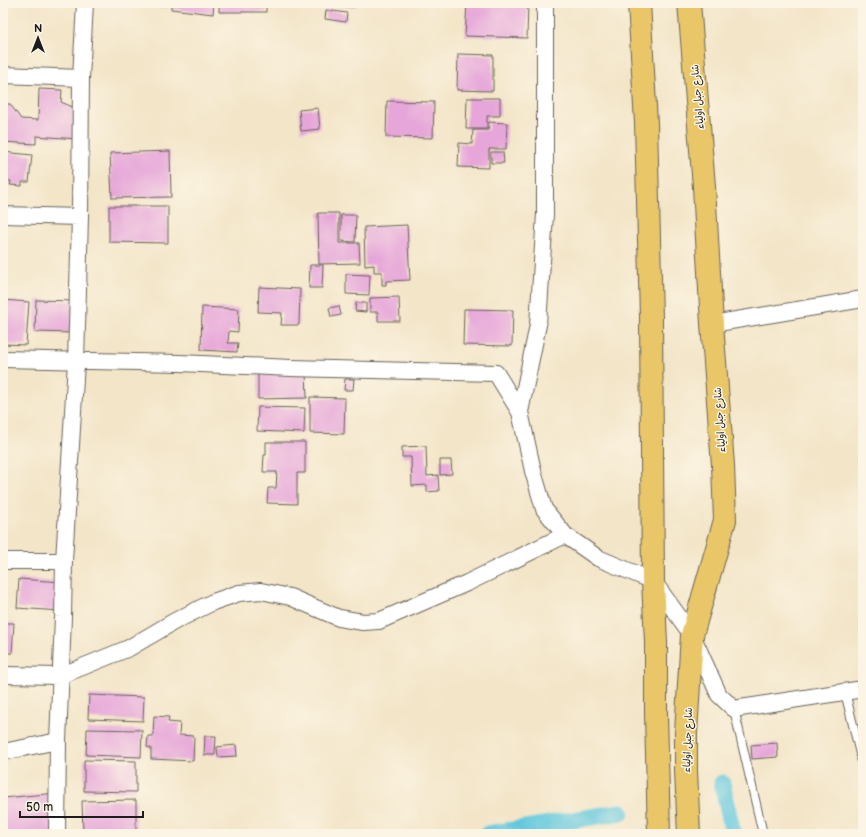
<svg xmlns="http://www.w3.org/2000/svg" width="866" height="837" font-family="'Balsamiq Sans','Playpen Sans Arabic',sans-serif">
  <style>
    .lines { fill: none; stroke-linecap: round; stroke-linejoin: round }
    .canal { stroke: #61c8de; stroke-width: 17 }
    .building { fill: #e6a6d9 }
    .lane-casing { stroke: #676258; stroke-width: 10 }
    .street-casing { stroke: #676258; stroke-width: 18 }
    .highway-casing { stroke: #676258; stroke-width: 24 }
    .lane { stroke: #fff; stroke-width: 8 }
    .street { stroke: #fff; stroke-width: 16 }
    .highway { stroke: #e9c769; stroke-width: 22 }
    .labels { text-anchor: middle; stroke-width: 3; stroke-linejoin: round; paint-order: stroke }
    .street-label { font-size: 10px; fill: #1c1c1c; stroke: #fcf5e5 }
  </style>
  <rect width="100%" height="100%" fill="#fcf5e5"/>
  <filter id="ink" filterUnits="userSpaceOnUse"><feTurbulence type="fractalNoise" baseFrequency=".025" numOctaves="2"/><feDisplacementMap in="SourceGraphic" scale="8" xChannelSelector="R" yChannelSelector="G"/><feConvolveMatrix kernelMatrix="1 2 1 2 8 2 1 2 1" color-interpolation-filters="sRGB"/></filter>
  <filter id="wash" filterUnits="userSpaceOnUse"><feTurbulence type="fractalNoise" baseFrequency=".012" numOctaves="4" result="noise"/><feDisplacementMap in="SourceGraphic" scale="16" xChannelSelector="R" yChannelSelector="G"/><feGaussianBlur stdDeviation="0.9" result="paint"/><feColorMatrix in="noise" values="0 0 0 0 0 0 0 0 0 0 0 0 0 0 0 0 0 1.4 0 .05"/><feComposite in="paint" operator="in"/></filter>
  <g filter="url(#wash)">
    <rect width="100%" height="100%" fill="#f3e5c8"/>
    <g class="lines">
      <path class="canal" d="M722,783L733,834
        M488,834L621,812"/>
    </g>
    <g id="blocks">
      <path class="building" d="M137,3H166V6L137,4Z
        M171,3H214L213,14L171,9Z
        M219,3H266V12H219Z
        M328,3H355V7L328,6Z
        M467,3H528L527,38L465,36Z
        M326,10L347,13L346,22L325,19Z
        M458,54L493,55V91L457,90Z
        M39,89L62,90L61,102L75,108L78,139L36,136V144L3,142V104H10L21,119L38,120Z
        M467,98H500V116H487V129H466Z
        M387,101L434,102L433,138L386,137Z
        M318,108L320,129L301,131L299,110Z
        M489,122L507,123L506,149H489V168L458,167L459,143L472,144L473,130H488Z
        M170,151L171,197L112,198L110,153Z
        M3,152L32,155L29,182H22V186L10,185L11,181L3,180Z
        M491,152H503L504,163H491Z
        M109,206H168V243L109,242Z
        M318,213H339V243H359L360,263L319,264Z
        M341,215H356L355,242L341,241Z
        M407,225L410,280L386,281V285H382V272H374V265L365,266L364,227Z
        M310,265H323L322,288H309Z
        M346,274L370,275L369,295L346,294Z
        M259,287L300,289L299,325H281L282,313L258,312Z
        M399,297L400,321H378V312H370V298Z
        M3,300L29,302L26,345L3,344Z
        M36,300L75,301L74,333L35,332Z
        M356,303H366V312L355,311Z
        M339,306L341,315L331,317L329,308Z
        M202,307L239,309L238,332L229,331L228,343H238L237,352L201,350Z
        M464,309L513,310L512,346L463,345Z
        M306,372L307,398L258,399V373Z
        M345,379H354L353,390H344Z
        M310,397L345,398L344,434L310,433Z
        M258,407L305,408L304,433L257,431Z
        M266,442H305V473H297V504L267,503L268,488H276L277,472H263L264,455H266Z
        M426,446L427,476L438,475L439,491L427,492V485L412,486L411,457H402V447Z
        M440,460H451L452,474L440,475Z
        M19,579L62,582L60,611L17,608Z
        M3,617H5L4,623H14L12,653H3Z
        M89,695L144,697L143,721L88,719Z
        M154,716L169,717L168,722L180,723L179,735L194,736L193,761L151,759V748L147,747L148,736H153Z
        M87,729L142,730L141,757L86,755Z
        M205,736H216L215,755H204Z
        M777,743L778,757L752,759L751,745Z
        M236,745L237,756L218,757L217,747Z
        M84,760L136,761V792L84,791Z
        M57,793V834H3V798Z
        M136,800V833H83L82,801Z"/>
    </g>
  </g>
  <g filter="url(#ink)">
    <use href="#blocks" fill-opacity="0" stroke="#676258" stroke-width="1"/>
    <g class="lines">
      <g class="lane-casing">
        <path id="lane" d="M845,692L863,766
          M734,709L763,834"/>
      </g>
      <g class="street-casing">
        <path id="street" d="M3,75L81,78
          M3,215L80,217
          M712,324L863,299
          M3,359L180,363L291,368L496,373L520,412L533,471L544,509L565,535L598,558L653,581L692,635L719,695L734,709L863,689
          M520,412L538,325L545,214V3
          M3,561H64
          M3,675L60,676L129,648L175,621L213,602L239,593L261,591L290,597L339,618L363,622L379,621L467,583L565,535
          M3,752L58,741
          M57,834L58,741L63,617L64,561L76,362L80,217L81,78L85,3"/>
      </g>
      <g class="highway-casing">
        <path id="highway" d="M639,3L646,123L651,317L653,581L656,642V714L659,834
          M689,3L704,187L712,324L723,465L725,520L692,635L686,733V771L689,834"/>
      </g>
      <use href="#lane" class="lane"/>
      <use href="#street" class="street"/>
      <use href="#highway" class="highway"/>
    </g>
  </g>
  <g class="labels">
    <g class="street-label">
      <text transform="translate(697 97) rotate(-95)" y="4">شارع جبل اولياء</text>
      <text transform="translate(719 420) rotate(-94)" y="4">شارع جبل اولياء</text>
      <text transform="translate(687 740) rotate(-88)" y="4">شارع جبل اولياء</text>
    </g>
  </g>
  <rect width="866" height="837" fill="none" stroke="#fcf5e5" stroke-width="16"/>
  <g transform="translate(38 38)" stroke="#fcf5e5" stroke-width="3" paint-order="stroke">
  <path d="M0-3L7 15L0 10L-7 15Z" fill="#1c1c1c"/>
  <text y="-6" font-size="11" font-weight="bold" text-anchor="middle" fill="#1c1c1c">N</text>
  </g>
  <path d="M20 811v6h123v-6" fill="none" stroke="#1c1c1c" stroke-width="2"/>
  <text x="26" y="811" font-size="12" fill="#1c1c1c" stroke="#fcf5e5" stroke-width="3" paint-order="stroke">50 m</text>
</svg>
